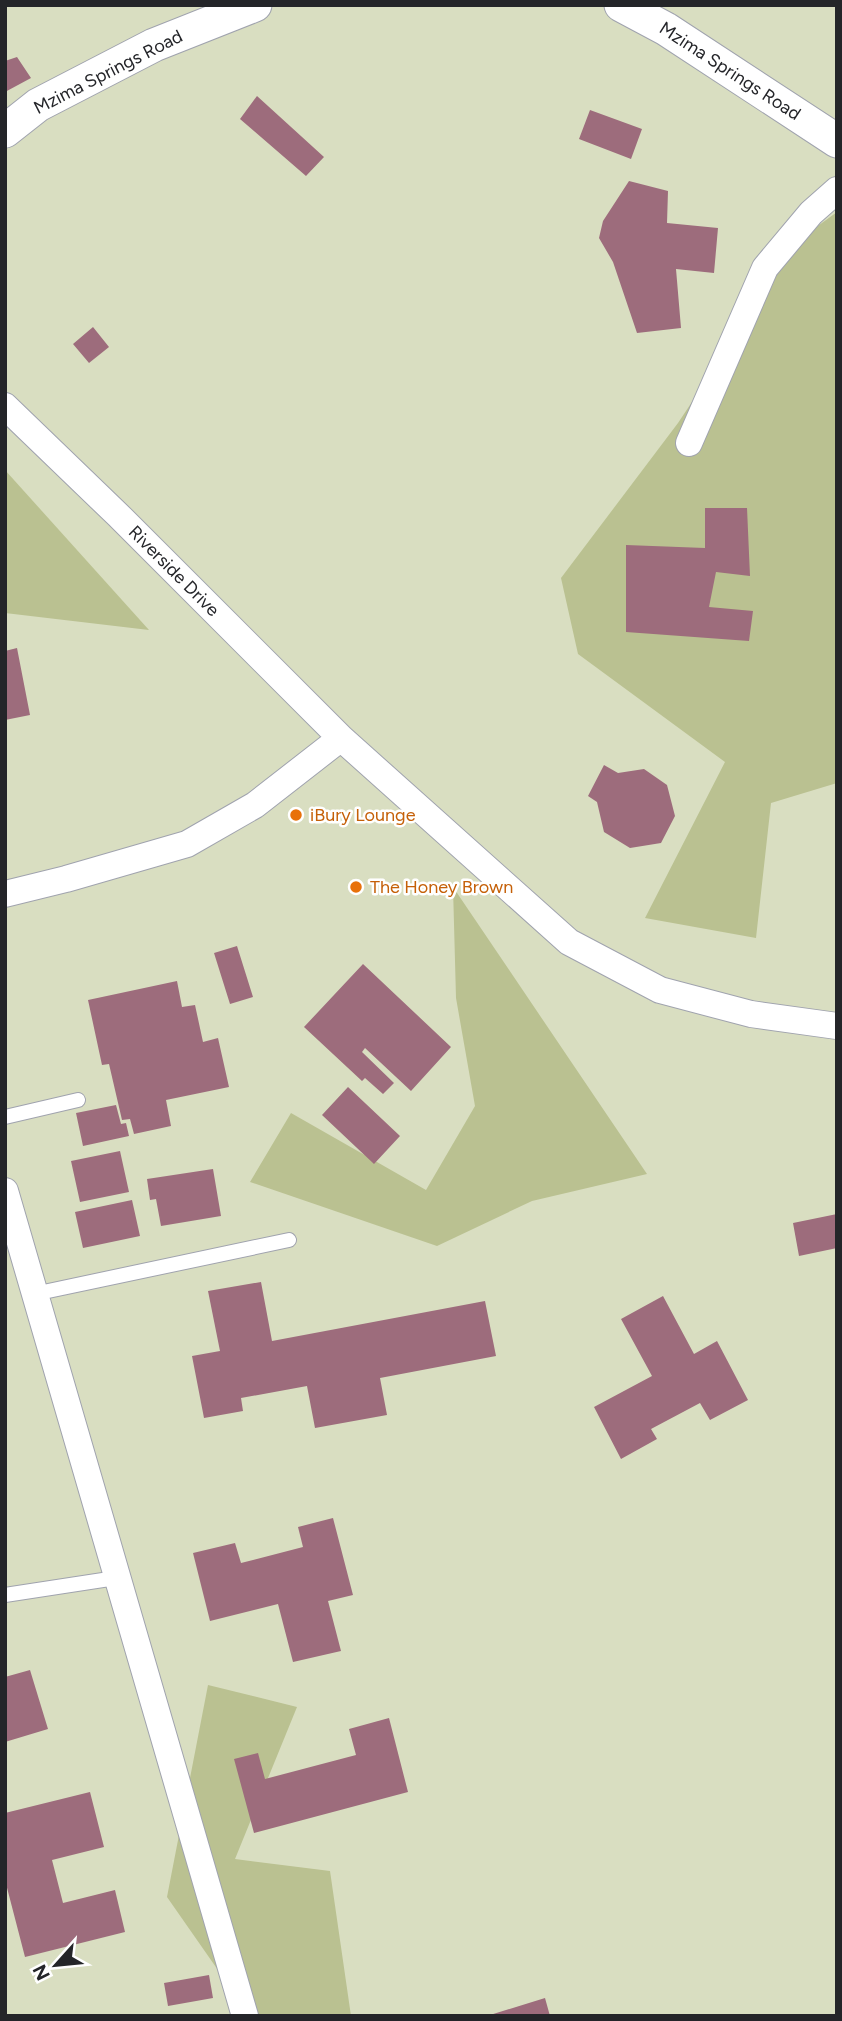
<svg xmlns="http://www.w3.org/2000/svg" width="842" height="2021" font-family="Figtree,sans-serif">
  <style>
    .green { fill: #d9dec1 }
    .forest { fill: #bac191 }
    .building { fill: #9d6c7c }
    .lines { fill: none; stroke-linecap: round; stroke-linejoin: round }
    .service-casing { stroke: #a0a3ae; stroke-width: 16 }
    .minor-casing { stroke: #a0a3ae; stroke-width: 28 }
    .tertiary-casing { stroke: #a0a3ae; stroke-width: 35 }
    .service { stroke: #fff; stroke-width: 14 }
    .minor { stroke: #fff; stroke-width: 26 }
    .tertiary { stroke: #fff; stroke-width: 33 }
    .food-dot { fill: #e8710a; stroke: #fff; stroke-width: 2.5 }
    .labels { text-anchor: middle; stroke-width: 5; stroke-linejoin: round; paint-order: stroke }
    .street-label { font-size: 18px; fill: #242529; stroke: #fff }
    .food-label { font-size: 18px; fill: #c56008; stroke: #fff; text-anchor: start }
  </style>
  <rect width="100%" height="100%" fill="#f0f2fe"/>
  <path class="green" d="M5,5H837V2016H5Z"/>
  <path class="forest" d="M837,212V783L771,803L756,938L645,918L725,762L578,654L561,578L678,423L800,239Z
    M5,470L149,630L5,613Z
    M453,887L647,1174L532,1201L437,1246L250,1182L291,1113L426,1190L475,1106L456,998Z
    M208,1685L297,1707L235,1859L330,1871L351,2016H250L167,1897Z"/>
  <path class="building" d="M17,57L31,78L5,92V61Z
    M257,96L324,157L306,176L240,119Z
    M590,110L642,129L631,159L579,139Z
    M629,181L668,191L667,223L718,228L714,273L676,269L681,328L637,333L613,262L599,238L603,221Z
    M93,327L109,347L89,363L73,344Z
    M705,508H747L750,576L716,572L709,607L753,611L749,641L626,632V545L705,548Z
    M17,648L30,715L5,720V651Z
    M604,765L618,773L644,769L667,785L675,816L661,843L630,848L604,832L597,802L588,796Z
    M237,946L253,997L230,1004L214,953Z
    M363,964L451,1047L411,1091L365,1048L362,1052L394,1083L383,1094L365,1078L362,1081L304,1027Z
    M177,981L182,1007L195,1005L203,1042L218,1038L229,1087L166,1100L171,1126L134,1134L130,1119L122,1120L109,1064L102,1065L88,1000Z
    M348,1087L400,1136L374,1164L322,1115Z
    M116,1105L121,1124L126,1123L129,1136L83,1146L76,1113Z
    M120,1151L129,1192L80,1202L71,1161Z
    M213,1169L221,1216L161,1226L156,1199L150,1200L147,1179Z
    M132,1200L140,1236L83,1248L75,1212Z
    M837,1214V1248L799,1256L793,1223Z
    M261,1282L272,1341L485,1301L496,1356L380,1378L387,1415L315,1428L307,1386L241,1398L243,1411L204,1418L192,1356L220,1351L208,1291Z
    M663,1296L694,1354L717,1341L748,1400L710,1420L700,1403L651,1429L657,1439L621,1459L594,1407L652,1376L621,1319Z
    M333,1518L353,1595L328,1601L341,1651L293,1662L278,1604L210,1621L193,1553L235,1543L241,1563L303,1547L298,1527Z
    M30,1670L48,1729L5,1742V1677Z
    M389,1718L408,1792L254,1833L234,1759L258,1753L265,1779L356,1755L349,1729Z
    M90,1792L104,1847L52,1860L63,1903L115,1890L125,1932L25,1957L5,1880V1813Z
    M209,1975L213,1998L168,2006L164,1983Z
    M545,1998L550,2016H490V2015Z"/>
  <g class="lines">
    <g class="service-casing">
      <path id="service" d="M5,1117L78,1100
        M34,1294L289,1240
        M5,1595L116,1578"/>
    </g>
    <g class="minor-casing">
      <path id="minor" d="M5,406L118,515L341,738L569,942L660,990L751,1014L837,1026
        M689,443L765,268L811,213L837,190
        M5,894L66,879L187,844L255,805L341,738
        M5,1191L245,2016"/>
    </g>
    <g class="tertiary-casing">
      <path id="tertiary" d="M621,5L666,29L837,141
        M5,131L38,105L154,45L255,5"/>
    </g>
    <use href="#service" class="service"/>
    <use href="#minor" class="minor"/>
    <use href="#tertiary" class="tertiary"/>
  </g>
  <g class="food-dot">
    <circle cx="296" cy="815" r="7"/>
    <circle cx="356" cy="887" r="7"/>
  </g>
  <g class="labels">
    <g class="street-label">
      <text transform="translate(730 71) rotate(33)" y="6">Mzima Springs Road</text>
      <text transform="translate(108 72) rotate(-27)" y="6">Mzima Springs Road</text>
      <text transform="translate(174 571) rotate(45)" y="6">Riverside Drive</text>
    </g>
    <g class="food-label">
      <text x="310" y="821">iBury Lounge</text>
      <text x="370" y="893">The Honey Brown</text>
    </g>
  </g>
  <rect width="842" height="2021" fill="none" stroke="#242529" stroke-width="14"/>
  <g transform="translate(56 1965) rotate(243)" stroke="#ffffff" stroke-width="5" paint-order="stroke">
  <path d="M0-5L12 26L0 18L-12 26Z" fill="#242529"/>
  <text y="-10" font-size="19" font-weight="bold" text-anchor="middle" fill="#242529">N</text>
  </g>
</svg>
